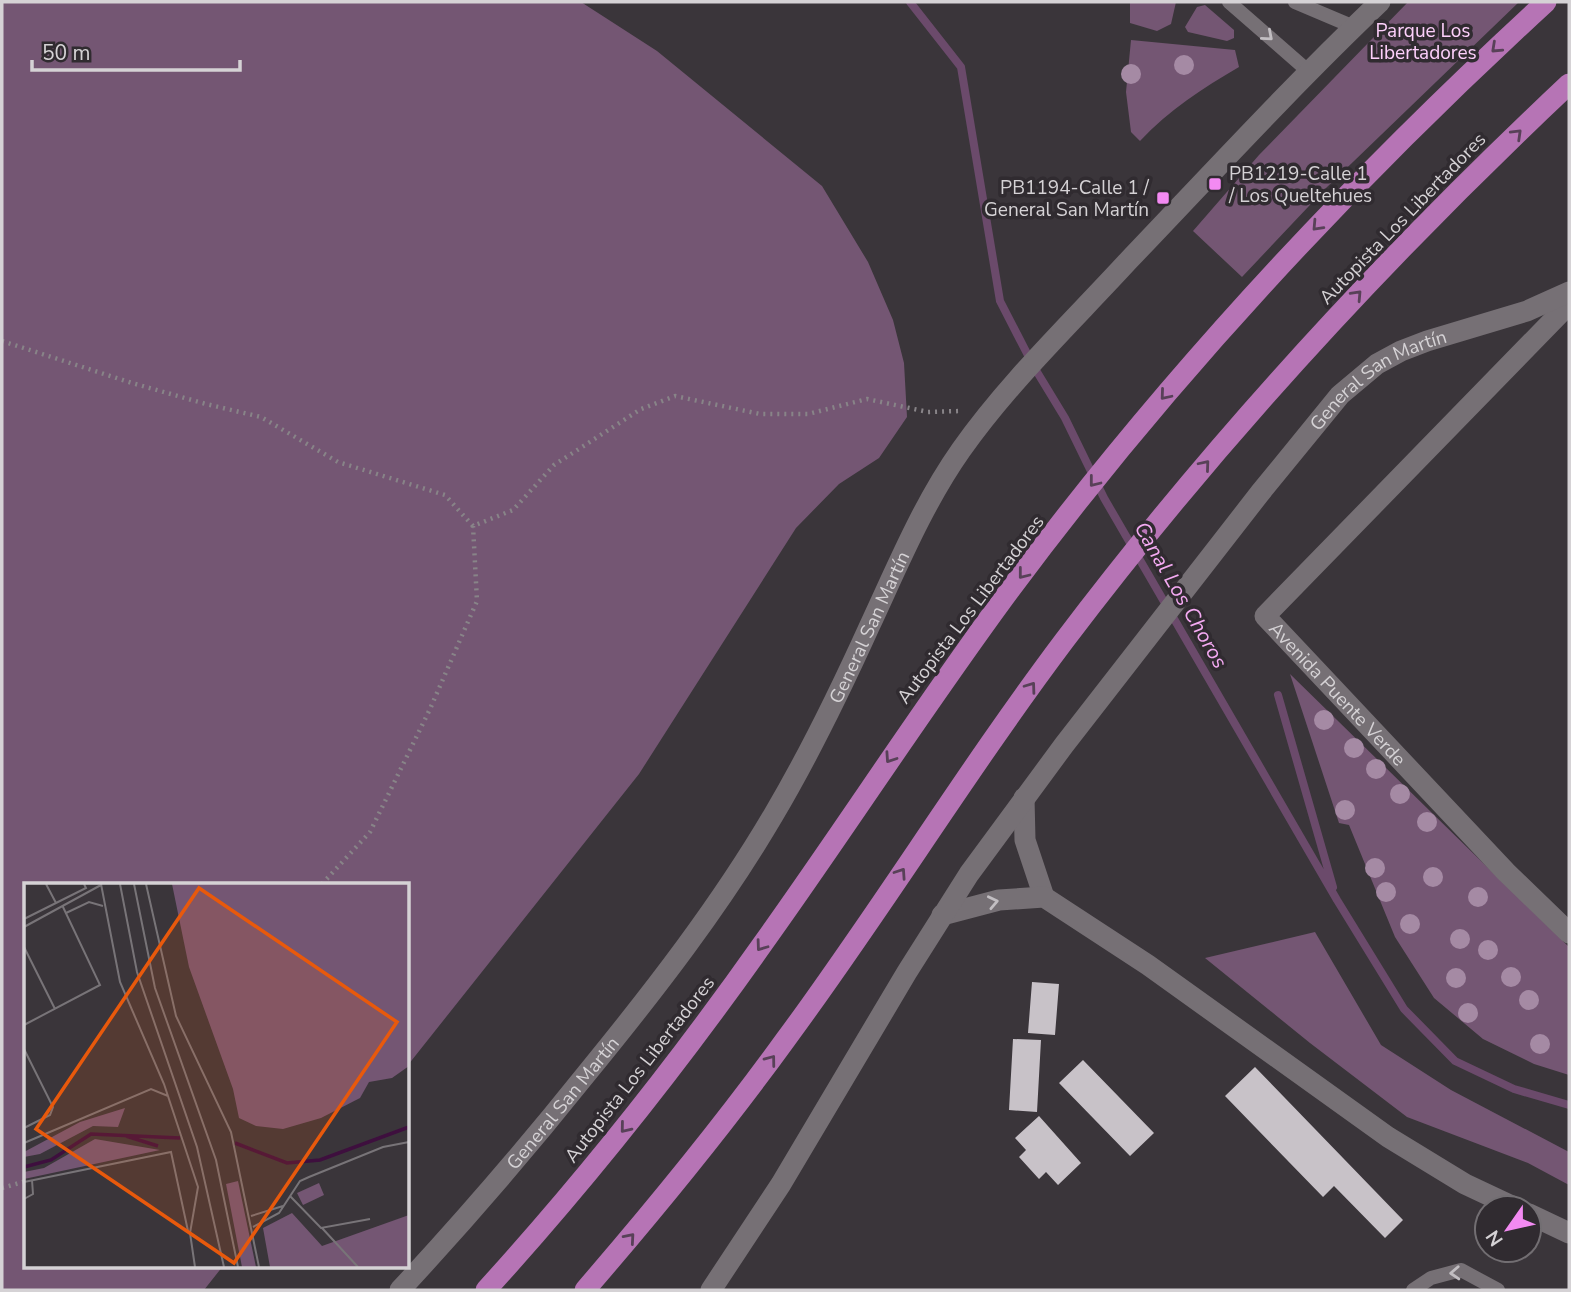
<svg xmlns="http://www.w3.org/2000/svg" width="1571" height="1292" font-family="'Nunito Sans',sans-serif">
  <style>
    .green { fill: #745673 }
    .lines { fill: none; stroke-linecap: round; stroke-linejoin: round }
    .stream { stroke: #6b4a6b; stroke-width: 8 }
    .building { fill: #c8c2c8 }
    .path { stroke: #888488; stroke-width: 4.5; stroke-dasharray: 2 5; stroke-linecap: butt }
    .lane { stroke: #767075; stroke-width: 14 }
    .street { stroke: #767075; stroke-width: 21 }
    .secondary { stroke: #767075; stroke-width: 21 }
    .highway { stroke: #b674b5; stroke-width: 21 }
    .tree { fill: #a58aa4 }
    .oneway { stroke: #c2bec2 }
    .oneway2 { stroke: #584158 }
    .poi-dot { fill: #f38af2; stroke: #302b30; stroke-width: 2.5 }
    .labels { text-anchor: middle; stroke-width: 7; stroke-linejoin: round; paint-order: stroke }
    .park-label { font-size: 19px; fill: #fdd0fb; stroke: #302b30 }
    .poi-label { font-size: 19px; fill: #d5d2d5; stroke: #302b30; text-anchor: start }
    .street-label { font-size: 19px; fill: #d5d2d5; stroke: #302b30 }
    .water-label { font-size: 21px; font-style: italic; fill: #f4aaf2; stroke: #302b30 }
    .inset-river { fill: none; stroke: #3e0f3e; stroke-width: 3.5 }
    .inset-road { fill: none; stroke: #787478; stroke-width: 2 }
    .view { fill: #e8590c; fill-opacity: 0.15; stroke: #e8590c; stroke-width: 3.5 }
    .inset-edge { fill: none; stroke: #d5d2d5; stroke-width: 3.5 }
  </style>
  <rect width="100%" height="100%" fill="#3a353a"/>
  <path class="green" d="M2,2H581L657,51L822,186L868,262L893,320L904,363L907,417L879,458L839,484L796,528L639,774L408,1065V884H26V1266H223L204,1290H2Z
    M1130,2H1176L1171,24L1157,31L1130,23Z
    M1408,2H1519L1326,188L1242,277L1193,231L1259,155Z
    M1205,5L1234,30V38L1227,41L1188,32L1185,27L1197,7Z
    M1131,40L1235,50L1239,67C1203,88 1169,110 1140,141L1131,132L1126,92Z
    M1290,674L1569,947V1075L1534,1064L1483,1039L1434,998L1395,937L1349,825L1339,823Z
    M1315,932L1381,1045L1451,1090L1569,1152V1185L1528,1163L1407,1117L1310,1043L1205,958Z"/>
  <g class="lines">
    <path class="stream" d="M910,2L961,67L1000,301L1034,367L1065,418L1104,498L1337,900L1404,1009L1455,1061L1514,1089L1569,1105
      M1278,695L1333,887"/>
  </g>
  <path class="building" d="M1032,982L1059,984L1055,1035L1028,1033Z
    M1013,1039L1041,1040L1037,1112L1009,1110Z
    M1083,1060L1154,1133L1130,1156L1059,1083Z
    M1255,1067L1403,1220L1385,1238L1334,1186L1323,1197L1225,1096Z
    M1039,1116L1081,1163L1058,1185L1046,1172L1039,1179L1019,1157L1026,1150L1015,1138Z"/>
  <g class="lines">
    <path class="path" d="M2,341L132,383L206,404L261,417L338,462L445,495L473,526L513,510L554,465L641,409L675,396L760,414H808L867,399L928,412L961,411
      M322,884L370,832L430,709L477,601L473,526
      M2,1188L26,1181"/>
    <path class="lane" d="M1229,2L1308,71
      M1295,2L1354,27
      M1413,1290L1431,1278L1461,1270L1498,1290"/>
    <g class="street">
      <path id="s1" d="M1569,304L1265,616L1506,872L1569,933"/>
      <path d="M1024,798L1025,840L1044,897"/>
      <path d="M942,915L999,900L1044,897L1148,965L1388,1137L1465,1184L1516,1208"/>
      <path d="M1529,1214L1569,1233"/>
    </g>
    <g class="secondary">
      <path id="s2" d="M400,1290C465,1220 527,1148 587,1073C654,991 720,906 774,814C810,753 841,689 870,625C898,565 923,504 961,450C1009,382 1072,322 1129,260C1212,173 1293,85 1380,2"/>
      <path id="s3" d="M711,1290L781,1184L907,972L969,874L1064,745L1260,493L1340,395L1377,364L1401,351L1427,341L1527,311L1569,292"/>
    </g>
    <path class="highway" d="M486,1290C586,1180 678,1064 764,942C847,826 924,706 1009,591C1168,377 1350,182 1546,2
      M585,1290C655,1209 723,1126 786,1039C882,909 967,770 1064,641C1216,440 1386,256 1569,84"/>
  </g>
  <g class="tree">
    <circle cx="1184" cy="65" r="10"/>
    <circle cx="1131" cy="74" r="10"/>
    <circle cx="1324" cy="720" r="10"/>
    <circle cx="1354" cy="748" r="10"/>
    <circle cx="1376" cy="769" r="10"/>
    <circle cx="1400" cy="794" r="10"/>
    <circle cx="1345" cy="810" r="10"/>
    <circle cx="1427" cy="822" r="10"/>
    <circle cx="1375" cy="868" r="10"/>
    <circle cx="1433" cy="877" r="10"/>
    <circle cx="1386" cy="892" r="10"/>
    <circle cx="1478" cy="897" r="10"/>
    <circle cx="1410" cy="924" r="10"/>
    <circle cx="1460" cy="939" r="10"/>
    <circle cx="1488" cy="950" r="10"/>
    <circle cx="1511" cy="977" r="10"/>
    <circle cx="1456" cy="978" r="10"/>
    <circle cx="1529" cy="1000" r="10"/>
    <circle cx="1468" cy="1013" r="10"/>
    <circle cx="1540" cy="1044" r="10"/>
  </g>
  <defs><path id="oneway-chevron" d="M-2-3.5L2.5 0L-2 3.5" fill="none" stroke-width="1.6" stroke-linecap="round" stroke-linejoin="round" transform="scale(1.75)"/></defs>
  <g class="oneway">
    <use href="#oneway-chevron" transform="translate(1268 36) rotate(41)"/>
    <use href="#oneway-chevron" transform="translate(993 902) rotate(-12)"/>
    <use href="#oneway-chevron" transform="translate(1455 1273) rotate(177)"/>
  </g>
  <g class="oneway2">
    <use href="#oneway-chevron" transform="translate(1496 48) rotate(137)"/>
    <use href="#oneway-chevron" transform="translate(1517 134) rotate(-44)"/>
    <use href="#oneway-chevron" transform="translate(1317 226) rotate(133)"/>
    <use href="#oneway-chevron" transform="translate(1357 295) rotate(-47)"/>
    <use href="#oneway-chevron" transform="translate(1165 395) rotate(130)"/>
    <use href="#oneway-chevron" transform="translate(1205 465) rotate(-50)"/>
    <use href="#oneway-chevron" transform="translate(1094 482) rotate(128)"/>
    <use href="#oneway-chevron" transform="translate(1023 574) rotate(128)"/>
    <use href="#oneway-chevron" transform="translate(1031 687) rotate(-54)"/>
    <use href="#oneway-chevron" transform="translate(890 758) rotate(124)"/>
    <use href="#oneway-chevron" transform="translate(901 873) rotate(-56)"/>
    <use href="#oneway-chevron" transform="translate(761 946) rotate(126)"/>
    <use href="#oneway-chevron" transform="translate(771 1060) rotate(-53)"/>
    <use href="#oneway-chevron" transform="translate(625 1128) rotate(129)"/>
    <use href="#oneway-chevron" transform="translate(630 1238) rotate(-49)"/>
  </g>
  <g class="poi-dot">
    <rect x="1208" y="177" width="14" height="14" rx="3.5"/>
    <rect x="1156" y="191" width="14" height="14" rx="3.5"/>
  </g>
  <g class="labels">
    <g class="park-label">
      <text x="1423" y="37">Parque Los<tspan x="1423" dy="22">Libertadores</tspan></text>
    </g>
    <g class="poi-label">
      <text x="1229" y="180">PB1219-Calle 1<tspan x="1229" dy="22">/ Los Queltehues</tspan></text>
      <text x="1149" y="194" text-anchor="end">PB1194-Calle 1 /<tspan x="1149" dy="22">General San Martín</tspan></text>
    </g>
    <g class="street-label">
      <text transform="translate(1402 218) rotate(-46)" y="7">Autopista Los Libertadores</text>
      <text dy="7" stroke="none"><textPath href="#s3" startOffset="1136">General San Martín</textPath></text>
      <text transform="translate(970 609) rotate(-53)" y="7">Autopista Los Libertadores</text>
      <text dy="7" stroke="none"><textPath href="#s2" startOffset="816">General San Martín</textPath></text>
      <text dy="7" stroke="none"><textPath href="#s1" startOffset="542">Avenida Puente Verde</textPath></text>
      <text transform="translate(639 1069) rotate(-52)" y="7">Autopista Los Libertadores</text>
      <text dy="7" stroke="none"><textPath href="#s2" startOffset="248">General San Martín</textPath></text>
    </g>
    <g class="water-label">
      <text transform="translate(1181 595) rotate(60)" y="7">Canal Los Choros</text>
    </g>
  </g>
  <g transform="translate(24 883)">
    <rect width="385" height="385" fill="#3a353a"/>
    <path d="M148,1H385V183L368,195L345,199L336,215L297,235L259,246L232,243L215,235L209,206L165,84ZM101,225L94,244L69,243L16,271L0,274V269L56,239ZM71,256L136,267L0,296V289L20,285ZM214,298L232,384H218L202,301ZM295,300L300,312L279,322L273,310ZM268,330L298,363L385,332V384H246L239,345Z" fill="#745673"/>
    <path class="inset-river" d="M102,253L134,263M211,260L263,280L296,277L385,244M0,284L27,277L67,251L156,255"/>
    <path class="inset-road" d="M22,1L32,20M77,1L96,99L140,201L174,304L166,350L171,384M96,1L113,89L173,264L200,384M110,1L131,105L192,277L214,384M122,1L152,133L207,249L235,384M42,30L65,19L79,23M0,36L62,5L60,1M0,44L77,2M0,64L31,126M0,142L76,102L39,24M0,166L29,224L26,232L0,245M0,260L127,206L144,213M0,299L147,269L164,348M266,313L297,345L346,336M0,316L9,311L8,297M227,333L259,323M229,344L255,330L276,298L285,294L359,264L385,259M298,345L334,384"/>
    <path class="view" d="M175,5L373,139L210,380L12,246Z"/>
    <rect width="385" height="385" class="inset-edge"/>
  </g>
  <rect width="1571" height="1292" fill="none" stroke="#d5d2d5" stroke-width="7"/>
  <g transform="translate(1508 1229) rotate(236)"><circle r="33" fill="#302b30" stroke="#726e72" stroke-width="2"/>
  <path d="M0-5L12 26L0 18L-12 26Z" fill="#f38af2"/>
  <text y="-10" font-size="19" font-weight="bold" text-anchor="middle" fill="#d5d2d5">N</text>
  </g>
  <path d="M32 60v10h208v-10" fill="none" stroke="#d5d2d5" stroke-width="3.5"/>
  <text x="42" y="60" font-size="21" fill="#d5d2d5" stroke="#302b30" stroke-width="5" paint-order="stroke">50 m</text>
</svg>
